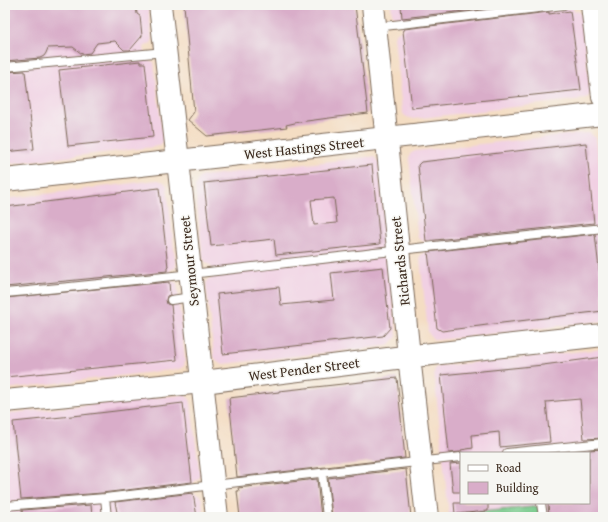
<svg xmlns="http://www.w3.org/2000/svg" width="608" height="522" font-family="'Gentium Book Plus',serif">
  <style>
    .built { fill: #f1d0e3; fill-rule: evenodd }
    .green { fill: #79cb8d; stroke: #5a7a56 }
    .building { fill: #d9adc9; fill-rule: evenodd }
    .lines { fill: none; stroke-linecap: round; stroke-linejoin: round }
    .lane-casing { stroke: #7c6958; stroke-width: 10 }
    .secondary-casing { stroke: #7c6958; stroke-width: 24 }
    .primary-casing { stroke: #7c6958; stroke-width: 24 }
    .lane { stroke: #fff; stroke-width: 8 }
    .secondary { stroke: #fff; stroke-width: 22 }
    .primary { stroke: #fff; stroke-width: 22 }
    .labels { text-anchor: middle; stroke-width: 3; stroke-linejoin: round; paint-order: stroke }
    .street-label { font-size: 14px; fill: #3b2a1e; stroke: #f6f6f2 }
  </style>
  <rect width="100%" height="100%" fill="#f6f6f2"/>
  <filter id="ink" filterUnits="userSpaceOnUse"><feTurbulence type="fractalNoise" baseFrequency=".025" numOctaves="2"/><feDisplacementMap in="SourceGraphic" scale="8" xChannelSelector="R" yChannelSelector="G"/><feConvolveMatrix kernelMatrix="1 2 1 2 8 2 1 2 1" color-interpolation-filters="sRGB"/></filter>
  <filter id="wash" filterUnits="userSpaceOnUse"><feTurbulence type="fractalNoise" baseFrequency=".012" numOctaves="4" result="noise"/><feDisplacementMap in="SourceGraphic" scale="16" xChannelSelector="R" yChannelSelector="G"/><feGaussianBlur stdDeviation="0.9" result="paint"/><feColorMatrix in="noise" values="0 0 0 0 0 0 0 0 0 0 0 0 0 0 0 0 0 1.4 0 .05"/><feComposite in="paint" operator="in"/></filter>
  <g filter="url(#wash)">
    <rect width="100%" height="100%" fill="#f4ddc3"/>
    <path class="built" d="M5,5H148L152,42L144,47L146,59L154,62L163,139L162,143L160,145L154,147L5,164Z
      M391,5H573L574,11H578L580,13L582,17L590,89V94L588,97L583,99L413,119L407,117L404,115L402,110L394,36L396,33L402,29L400,19L393,15L392,13Z
      M585,133H589L596,138L603,197V221L597,223V234H603V321L438,340L433,339L429,334L428,332L420,258V256L426,251L425,242L418,238L409,158L410,154L415,151Z
      M367,157H374L379,163L387,242L383,247L384,256L389,260L397,336L395,339L391,343L386,346L224,364L219,363L217,361L214,357L206,284L208,279L213,278L211,265H209L203,259L195,187L198,179L203,176Z
      M158,180L164,182L167,186L176,267L175,268L170,270L171,281L177,283L185,360L184,366L179,369L5,389V199Z
      M603,349V517H543L541,506L449,515L434,373L435,368L440,366ZM461,453H589V503H461Z
      M181,395H185L187,397L190,399L191,403L200,476L199,478L193,483V493L199,495L202,499L204,517H5V416L11,413Z"/>
    <path class="green" d="M542,506L543,517H450L449,515Z"/>
    <g id="blocks">
      <path class="building" d="M5,5H136L137,14L140,16L142,36L130,50H124L115,41L97,43L90,53L82,54L73,47L48,48L46,53L44,56L40,58L5,61Z
        M184,5H355L368,113L299,122L286,125L287,127L207,136L188,120L194,112Z
        M401,5H517L402,18Z
        M570,11L581,90L412,108L403,31H404V29L549,12V14Z
        M140,61V63H145L153,137L68,146L59,70Z
        M25,71L34,149L5,152V72Z
        M586,143L594,223L426,241L418,165L421,162Z
        M372,165L380,244L276,255L274,239L211,246L204,183ZM334,198L337,223L314,225L311,200Z
        M159,188L168,267L167,268V271L5,287V207Z
        M595,234L603,303V311L502,323L442,331L437,328L428,252Z
        M383,267L390,328L383,336L223,354L217,294L279,287L281,305L334,300L331,273Z
        M169,282L170,295L167,296L166,300L167,304L171,305L177,360L5,377V298Z
        M603,357V438L584,439L580,399L546,402L550,442L500,447L499,432L472,435L473,448L461,450V452L449,453L441,375L543,365Z
        M397,378L405,458L237,477L229,398L279,392V391Z
        M183,403L192,482L102,493L21,499L13,422L82,415Z
        M603,449V517H549L548,503H589V450Z
        M461,463V492H453L450,464Z
        M406,469L411,517H332L328,478Z
        M317,479L321,517H240L237,491H239L238,488Z
        M193,493L197,517H118L115,502Z
        M454,503H488V511L455,514Z
        M91,505L92,517H23L22,510Z"/>
    </g>
  </g>
  <g filter="url(#ink)">
    <use href="#blocks" fill-opacity="0" stroke="#7c6958" stroke-width="1"/>
    <g class="lines">
      <g class="lane-casing">
        <path id="lane" d="M376,27L564,5
          M5,67L165,52
          M5,293C132,282 257,266 384,252C457,243 530,236 603,228
          M171,300L192,297
          M507,453L603,443
          M322,473L327,517
          M105,498L107,517
          M541,503L543,517
          M5,506L105,498L213,485L461,457"/>
      </g>
      <g class="secondary-casing">
        <path id="secondary" d="M160,5L178,161
          M373,5L409,356L427,517
          M592,5L603,97
          M5,401L203,382L396,358L603,335"/>
      </g>
      <g class="primary-casing">
        <path id="primary" d="M178,161L217,517
          M5,180L603,114"/>
      </g>
      <use href="#lane" class="lane"/>
      <use href="#secondary" class="secondary"/>
      <use href="#primary" class="primary"/>
    </g>
  </g>
  <g class="labels">
    <g class="street-label">
      <text transform="translate(304 148) rotate(-6)" y="5">West Hastings Street</text>
      <text transform="translate(189 261) rotate(-96)" y="5">Seymour Street</text>
      <text transform="translate(400 261) rotate(-96)" y="5">Richards Street</text>
      <text transform="translate(304 369) rotate(-7)" y="5">West Pender Street</text>
    </g>
  </g>
  <rect width="608" height="522" fill="none" stroke="#f6f6f2" stroke-width="20"/>
  <rect x="460" y="452" width="130" height="52" fill="#f6f6f2" stroke="#aba49d"/>
  <rect x="468" y="465" width="20" height="6" fill="#ffffff" stroke="#aba49d"/>
  <text x="496" y="472" font-size="12" fill="#3b2a1e">Road</text>
  <rect x="468" y="482" width="20" height="12" fill="#d9adc9" stroke="#aba49d"/>
  <text x="496" y="492" font-size="12" fill="#3b2a1e">Building</text>
</svg>
